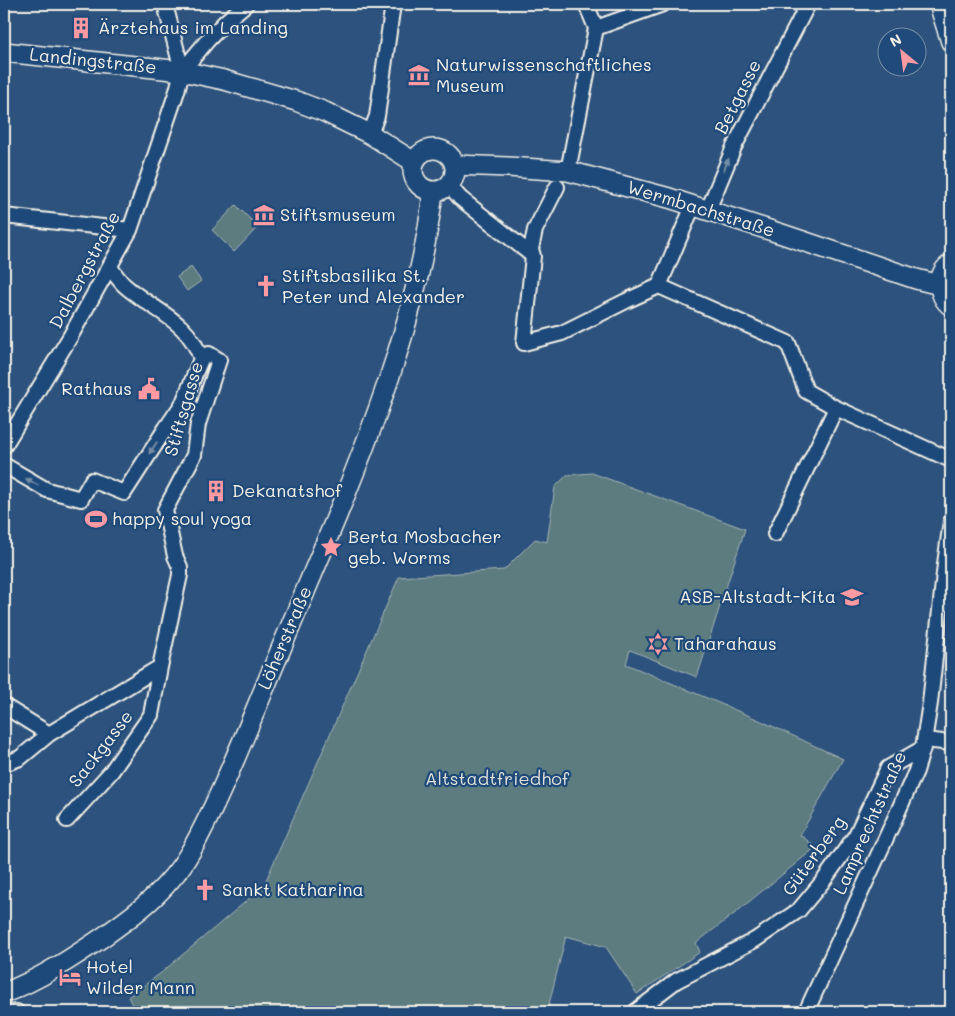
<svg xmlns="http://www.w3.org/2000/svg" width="955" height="1016" font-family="Mali,sans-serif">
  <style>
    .green { fill: #5b7b80; stroke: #a8b6b4 }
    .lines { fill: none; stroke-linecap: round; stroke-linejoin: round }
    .street-casing { stroke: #f4f1e8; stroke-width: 18 }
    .secondary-casing { stroke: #f4f1e8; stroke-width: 22 }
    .street { stroke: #1f4a7a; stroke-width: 14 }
    .secondary { stroke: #1f4a7a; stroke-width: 19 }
    .oneway { fill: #748da6 }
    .labels { text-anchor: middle; stroke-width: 4.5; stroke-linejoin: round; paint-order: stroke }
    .poi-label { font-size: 18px; fill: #f4f1e8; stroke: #1f4a7a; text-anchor: start }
    .street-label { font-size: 18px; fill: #f4f1e8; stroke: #1f4a7a }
    .park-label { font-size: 18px; fill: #dddfd8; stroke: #1f4a7a }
  </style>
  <rect width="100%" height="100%" fill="#2d527d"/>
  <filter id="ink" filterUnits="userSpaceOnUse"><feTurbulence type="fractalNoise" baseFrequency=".02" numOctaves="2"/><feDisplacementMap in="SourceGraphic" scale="10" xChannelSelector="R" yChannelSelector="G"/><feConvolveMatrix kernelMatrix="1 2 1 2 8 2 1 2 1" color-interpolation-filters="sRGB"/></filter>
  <g filter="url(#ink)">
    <path class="green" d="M236,205L258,227L234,252L212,230Z
      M191,267L201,281L187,291L177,277Z
      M592,473L745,529L697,677L630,650L626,664L759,720L843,759L800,835L816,847L734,914L696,943L700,952L637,994L606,947L566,936L547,1012H136L128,997L161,973L263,887L399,577L504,570L535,539L547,542L555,487L567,475Z"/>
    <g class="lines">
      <g class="street-casing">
        <path id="street" d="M165,4L182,71
          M596,28L663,4
          M370,134L377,116L393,4
          M568,171L596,28L586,4
          M449,185L460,198L533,256
          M557,187L535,230L531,249L533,256L524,343L562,333L626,301L659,286L693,206
          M708,210L734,147L808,4
          M4,216L130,230
          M110,267C114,273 119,280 124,285C152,310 189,320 201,359
          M659,286L788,343L806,391L836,408L951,460
          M4,446L70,337L130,230L177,91L182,71L207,41L226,21L246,4
          M4,465L47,490L81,499L92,480L124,493L166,428L183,403L201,359
          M775,534L836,408
          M4,706L49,734
          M925,740L951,743
          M4,764L20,758L49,734L160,667L180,575V567L175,556L165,510L194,455L198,424L219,360L209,354L201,359
          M67,820L111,772L151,715L160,667
          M14,1012H17
          M635,1012L676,981L755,940L799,910L824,880L856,835L888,768L923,748
          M806,1012L892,825L916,771L923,748L930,703L945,564L951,521"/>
      </g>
      <g class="secondary-casing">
        <path id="secondary" d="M939,4L951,42
          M4,52L182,71L224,80L296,101L325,112L370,134L414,162
          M413 170a21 21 0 1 1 42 0a21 21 0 1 1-42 0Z
          M455,165L508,167L568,171L669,198L782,234L916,279L940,285
          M951,264C936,273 937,296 951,306
          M4,993C39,980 72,958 103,937C127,920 152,902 171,879C189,859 200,834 212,810C233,766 251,720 270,675C292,623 314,570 336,518C379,413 420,305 433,192"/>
      </g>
      <use href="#street" class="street"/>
      <use href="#secondary" class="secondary"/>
    </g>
    <defs><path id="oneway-solid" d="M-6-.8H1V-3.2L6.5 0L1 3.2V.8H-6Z" transform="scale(1.25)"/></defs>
    <g class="oneway">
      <use href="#oneway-solid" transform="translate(726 165) rotate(-67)"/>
      <use href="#oneway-solid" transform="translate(153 448) rotate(123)"/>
      <use href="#oneway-solid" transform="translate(32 482) rotate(-151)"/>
    </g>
  </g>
  <defs>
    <g id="building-bare" transform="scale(1.725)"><path d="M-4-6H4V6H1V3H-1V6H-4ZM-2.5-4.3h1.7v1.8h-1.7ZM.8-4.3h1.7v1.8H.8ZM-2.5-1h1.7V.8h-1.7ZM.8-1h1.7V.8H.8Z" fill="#ff9aa2" stroke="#1f4a7a" stroke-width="2.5" paint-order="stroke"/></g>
    <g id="museum-bare" transform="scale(1.725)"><path d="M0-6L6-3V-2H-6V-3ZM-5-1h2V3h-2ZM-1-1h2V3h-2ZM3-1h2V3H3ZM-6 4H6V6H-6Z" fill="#ff9aa2" stroke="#1f4a7a" stroke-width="2.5" paint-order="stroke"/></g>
    <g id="church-bare" transform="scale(1.725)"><path d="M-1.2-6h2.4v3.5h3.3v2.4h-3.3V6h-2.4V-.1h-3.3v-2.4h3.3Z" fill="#ff9aa2" stroke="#1f4a7a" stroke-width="2.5" paint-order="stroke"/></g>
    <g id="civic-bare" transform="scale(1.725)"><path d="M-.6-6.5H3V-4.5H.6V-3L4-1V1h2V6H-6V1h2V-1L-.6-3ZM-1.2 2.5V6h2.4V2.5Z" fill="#ff9aa2" stroke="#1f4a7a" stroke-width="2.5" paint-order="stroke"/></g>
    <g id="stadium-bare" transform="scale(1.725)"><path d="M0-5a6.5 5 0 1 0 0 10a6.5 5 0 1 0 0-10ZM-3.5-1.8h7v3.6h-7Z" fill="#ff9aa2" stroke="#1f4a7a" stroke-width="2.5" paint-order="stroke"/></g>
    <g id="sight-bare" transform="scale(1.725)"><path d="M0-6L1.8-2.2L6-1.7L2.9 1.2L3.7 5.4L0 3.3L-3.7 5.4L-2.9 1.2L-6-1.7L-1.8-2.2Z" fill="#ff9aa2" stroke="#1f4a7a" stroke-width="2.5" paint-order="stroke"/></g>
    <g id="school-bare" transform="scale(1.725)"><path d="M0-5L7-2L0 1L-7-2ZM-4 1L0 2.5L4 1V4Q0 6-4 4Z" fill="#ff9aa2" stroke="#1f4a7a" stroke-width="2.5" paint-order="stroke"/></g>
    <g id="synagogue-bare" transform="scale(1.725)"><path d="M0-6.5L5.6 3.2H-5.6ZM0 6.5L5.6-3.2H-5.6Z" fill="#ff9aa2" stroke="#1f4a7a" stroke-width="2.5" paint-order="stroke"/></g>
    <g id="hotel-bare" transform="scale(1.725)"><path d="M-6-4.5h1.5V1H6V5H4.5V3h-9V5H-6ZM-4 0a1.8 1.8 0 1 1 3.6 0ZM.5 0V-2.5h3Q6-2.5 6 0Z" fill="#ff9aa2" stroke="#1f4a7a" stroke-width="2.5" paint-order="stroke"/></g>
  </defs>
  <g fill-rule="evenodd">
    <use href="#building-bare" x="81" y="28"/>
    <use href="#museum-bare" x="419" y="75"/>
    <use href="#museum-bare" x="264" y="215"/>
    <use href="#church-bare" x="266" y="286"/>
    <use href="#civic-bare" x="149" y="389"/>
    <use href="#building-bare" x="216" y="491"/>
    <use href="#stadium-bare" x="96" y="519"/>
    <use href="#sight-bare" x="331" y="547"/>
    <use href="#school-bare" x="852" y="597"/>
    <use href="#synagogue-bare" x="658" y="644"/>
    <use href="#church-bare" x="205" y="890"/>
    <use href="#hotel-bare" x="70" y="977"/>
  </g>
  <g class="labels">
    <g class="poi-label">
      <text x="98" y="34">Ärztehaus im Landing</text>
      <text x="436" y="71">Naturwissenschaftliches<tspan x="436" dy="21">Museum</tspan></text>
      <text x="280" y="221">Stiftsmuseum</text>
      <text x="282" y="282">Stiftsbasilika St.<tspan x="282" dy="21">Peter und Alexander</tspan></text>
      <text x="132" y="395" text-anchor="end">Rathaus</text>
      <text x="232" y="497">Dekanatshof</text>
      <text x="112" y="525">happy soul yoga</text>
      <text x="348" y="543">Berta Mosbacher<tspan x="348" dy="21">geb. Worms</tspan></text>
      <text x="836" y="603" text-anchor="end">ASB-Altstadt-Kita</text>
      <text x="674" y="650">Taharahaus</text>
      <text x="222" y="896">Sankt Katharina</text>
      <text x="86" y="973">Hotel<tspan x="86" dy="21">Wilder Mann</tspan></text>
    </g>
    <g class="street-label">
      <text transform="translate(93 61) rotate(6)" y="6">Landingstraße</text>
      <text transform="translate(738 97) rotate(-63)" y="6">Betgasse</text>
      <text transform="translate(701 209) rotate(17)" y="6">Wermbachstraße</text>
      <text transform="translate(85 270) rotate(-62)" y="6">Dalbergstraße</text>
      <text transform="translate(184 409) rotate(-74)" y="6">Stiftsgasse</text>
      <text transform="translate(285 638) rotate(-67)" y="6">Löherstraße</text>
      <text transform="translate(101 749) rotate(-52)" y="6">Sackgasse</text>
      <text transform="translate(870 823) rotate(-66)" y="6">Lamprechtstraße</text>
      <text transform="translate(814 856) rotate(-54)" y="6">Güterberg</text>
    </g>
    <g class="park-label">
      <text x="497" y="785">Altstadtfriedhof</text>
    </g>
  </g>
  <rect width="955" height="1016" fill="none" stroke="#1f4a7a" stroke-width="20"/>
  <rect x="10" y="10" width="935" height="996" fill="none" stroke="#f4f1e8" stroke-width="2" filter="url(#ink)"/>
  <g transform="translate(902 52) rotate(331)"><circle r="24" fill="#1f4a7a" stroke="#748da6"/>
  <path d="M0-4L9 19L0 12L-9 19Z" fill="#ff9aa2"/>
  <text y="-8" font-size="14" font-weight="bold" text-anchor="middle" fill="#f4f1e8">N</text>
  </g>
</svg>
